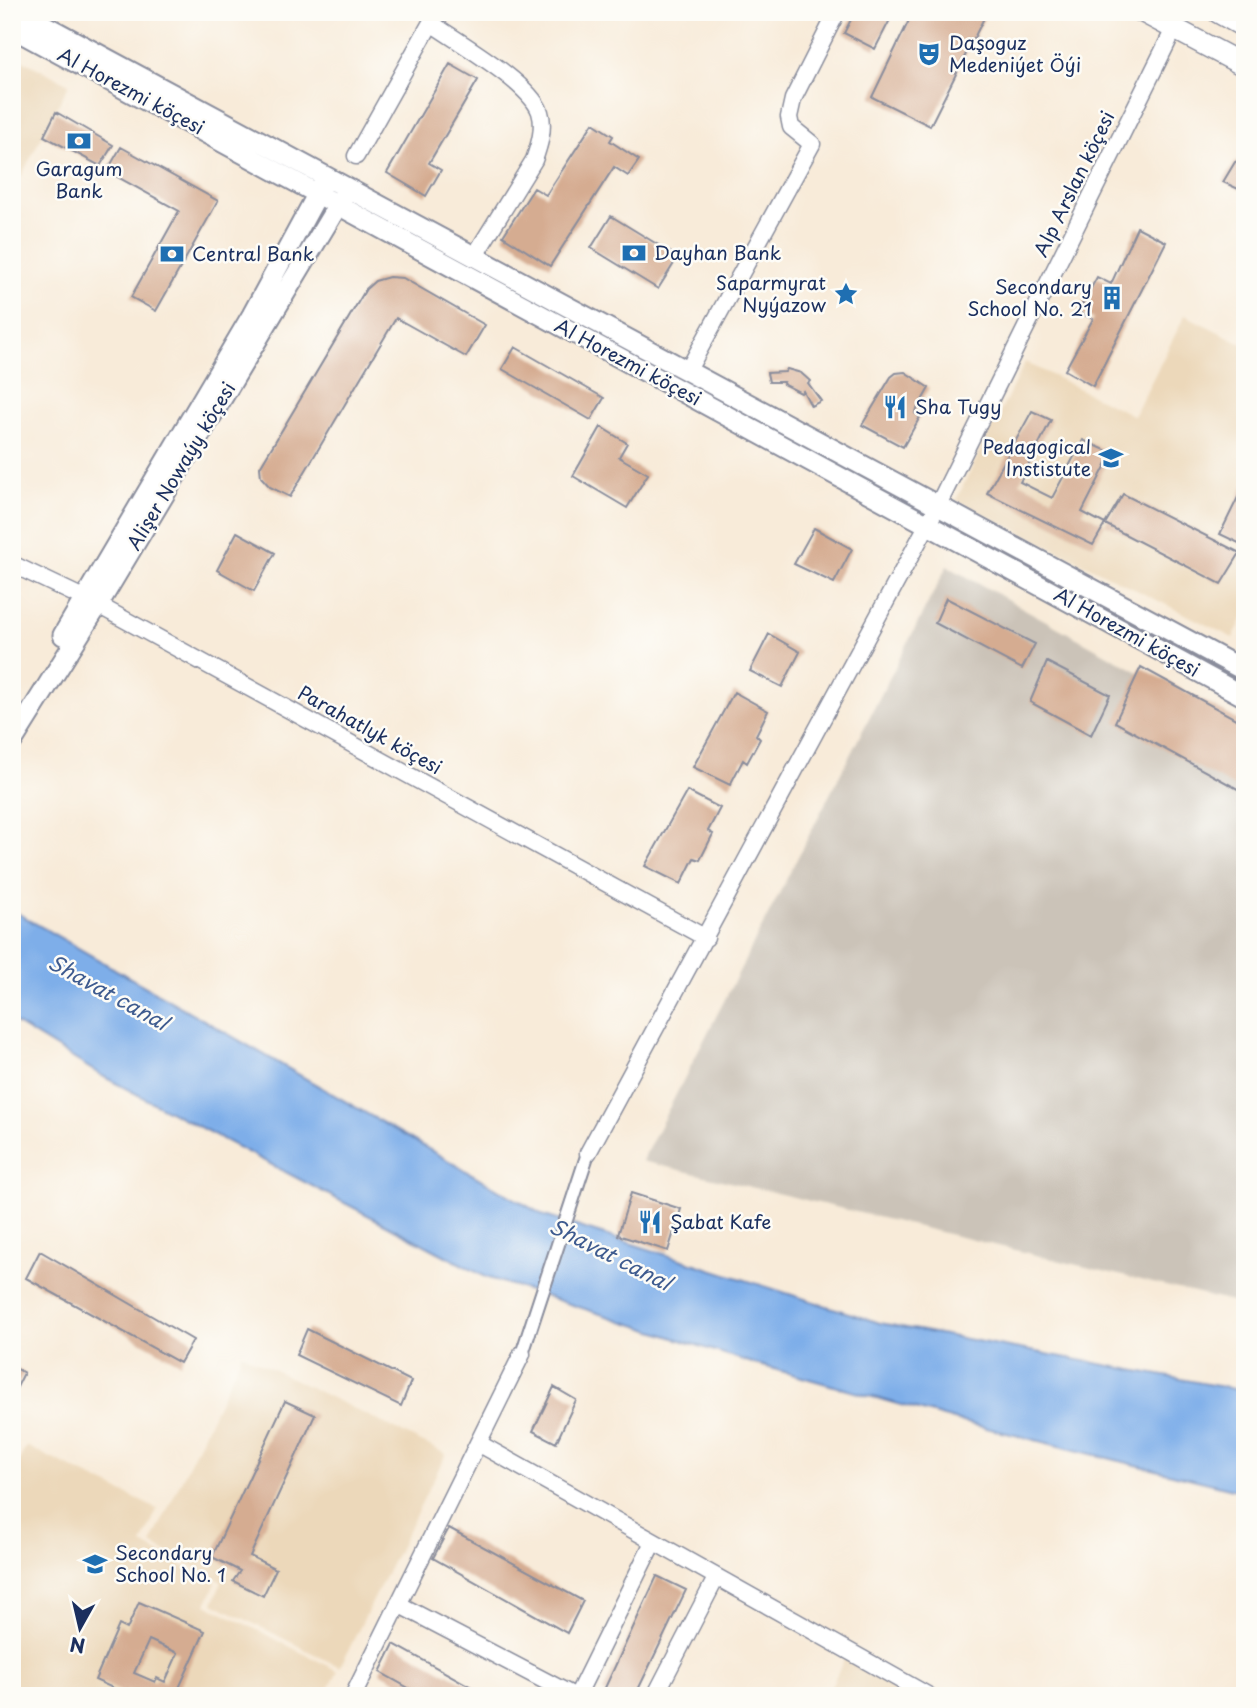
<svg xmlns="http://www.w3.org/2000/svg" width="1257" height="1708" font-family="'Playpen Sans',sans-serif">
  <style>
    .built { fill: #ecd8ba }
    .industrial { fill: #cbc3b8 }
    .water { fill: #7eaee9; stroke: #4c6ea4; stroke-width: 2 }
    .building { fill: #d5ac91; fill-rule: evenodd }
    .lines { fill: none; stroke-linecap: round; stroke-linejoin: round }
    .pedestrian-casing { stroke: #8a8d9c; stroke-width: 16 }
    .minor-casing { stroke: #8a8d9c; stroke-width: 19 }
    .tertiary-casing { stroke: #8a8d9c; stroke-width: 23 }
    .secondary-casing { stroke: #8a8d9c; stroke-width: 24 }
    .pedestrian { stroke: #fff; stroke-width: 12 }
    .minor { stroke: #fff; stroke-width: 16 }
    .tertiary { stroke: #fff; stroke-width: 19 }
    .secondary { stroke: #fff; stroke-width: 21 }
    .labels { text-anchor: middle; stroke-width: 5; stroke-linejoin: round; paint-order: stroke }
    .poi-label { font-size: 19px; fill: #1b2f5e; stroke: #fdfcf7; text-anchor: start }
    .street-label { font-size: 19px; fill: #1b2f5e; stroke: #fdfcf7 }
    .water-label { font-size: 21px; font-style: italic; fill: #3e5b8f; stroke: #fdfcf7 }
  </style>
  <rect width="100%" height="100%" fill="#fdfcf7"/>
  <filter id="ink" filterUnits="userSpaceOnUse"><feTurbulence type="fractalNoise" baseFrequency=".0143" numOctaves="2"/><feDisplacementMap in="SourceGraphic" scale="14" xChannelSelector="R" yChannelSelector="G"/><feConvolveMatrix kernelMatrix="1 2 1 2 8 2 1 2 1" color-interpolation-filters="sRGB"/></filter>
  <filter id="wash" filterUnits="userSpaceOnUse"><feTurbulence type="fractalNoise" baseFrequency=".00686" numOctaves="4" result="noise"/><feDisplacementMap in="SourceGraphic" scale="28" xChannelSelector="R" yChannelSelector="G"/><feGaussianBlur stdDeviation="1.57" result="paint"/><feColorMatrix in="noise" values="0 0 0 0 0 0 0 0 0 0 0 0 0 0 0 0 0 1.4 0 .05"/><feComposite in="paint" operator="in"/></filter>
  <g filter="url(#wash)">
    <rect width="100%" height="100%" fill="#f8ebd9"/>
    <path class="built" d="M12,55L69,84L12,194Z
      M1185,315L1245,345V614L1233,638L956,500L1025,362L1134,416Z
      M242,1354L446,1454L340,1667L213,1603L222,1582L151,1544Z
      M26,1446L157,1509L142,1544L216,1583L206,1604L338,1671L325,1696H12V1475Z
      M846,1656L917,1696H826Z"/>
    <path class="industrial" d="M947,566L1245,731V1305L642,1161Z"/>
    <path class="water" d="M12,910L545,1216L880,1323L1245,1391V1492L954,1420L749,1362L486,1277L104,1077L12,1021Z"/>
    <g id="blocks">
      <path class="building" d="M855,12H894L875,49L844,33Z
        M913,12H987L930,126L872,97Z
        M450,64L478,80L429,163L441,170L426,196L387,173Z
        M56,112L113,145L100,166L44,136Z
        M593,123L613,136L610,141L639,160L628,176L614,167L550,266L503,236L534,188L546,195Z
        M121,147L218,201L156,311L131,297L179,211L107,171Z
        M1245,158V192L1223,182L1235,162Z
        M611,216L678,257L658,289L591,248Z
        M1137,227L1166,242L1093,386L1065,370L1093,319L1078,312L1097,277L1111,284Z
        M389,277L403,278L485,325L466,357L396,318L290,497L270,487L261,477L260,467L366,289L375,281Z
        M515,347L604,398L591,420L502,369Z
        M787,369L801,373L810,381L808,383L821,401L811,406L803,391L801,393L783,384L784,382H769L767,373L785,372Z
        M905,372L929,388L915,413L920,417L903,447L862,425L891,377L896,373Z
        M1032,411L1051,420L1020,482L1052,498L1083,440L1112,453L1082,512L1105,524L1093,545L987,493Z
        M601,427L627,443L619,457L648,474L627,508L573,476Z
        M1245,483V546L1220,534Z
        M1123,494L1240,553L1221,584L1105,524Z
        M814,528L852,549L834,583L794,564Z
        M237,532L275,553L254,591L217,570Z
        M946,598L1035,644L1022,669L935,623Z
        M769,634L800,652L782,687L750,671Z
        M1047,662L1110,695L1091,735L1030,702Z
        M1141,667L1245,724V793L1115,722Z
        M734,692L768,711L756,735L760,739L747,763L743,760L730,785L693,767Z
        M687,791L720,808L708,831L713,834L700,860L694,858L681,884L645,866Z
        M631,1193L681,1209L668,1251L618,1235Z
        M40,1251L193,1340L180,1363L26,1278Z
        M307,1329L411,1381L401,1406L296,1355Z
        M12,1366L24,1373L12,1397Z
        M554,1387L576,1400L556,1443L533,1431Z
        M285,1401L315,1415L250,1556L276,1569L263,1596L233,1581L240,1571L212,1557Z
        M449,1528L583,1601L567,1633L433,1558Z
        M657,1576L686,1590L635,1696H610L603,1692Z
        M139,1602L205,1631L179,1688L197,1696H142L128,1690L126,1694L95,1680L119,1625L127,1629ZM149,1640L178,1653L165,1682L157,1678L155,1682L134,1673Z
        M394,1644L488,1696H423L380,1672Z"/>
    </g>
  </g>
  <g filter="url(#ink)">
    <use href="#blocks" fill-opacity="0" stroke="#8a8d9c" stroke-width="2"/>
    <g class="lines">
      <g class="pedestrian-casing">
        <path id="pedestrian" d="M522,1354L588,1153"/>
      </g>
      <g class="minor-casing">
        <path id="minor" d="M431,23C458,42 530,83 540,112C545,128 539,146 534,160L474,257
          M356,156L437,12
          M687,372L812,144L791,127L789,117L793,99L837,12
          M12,564L98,605L706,938
          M588,1153L937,507L1174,29
          M478,1443L929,1696
          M398,1604L574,1696
          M353,1696L522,1354
          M577,1696L653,1542
          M655,1696L716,1578"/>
      </g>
      <g class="tertiary-casing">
        <path id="tertiary" d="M20,12L1245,671
          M12,28L1245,697
          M63,635L252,315L324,182
          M12,742L98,605L344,195"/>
      </g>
      <g class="secondary-casing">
        <path id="secondary" d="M1143,12L1245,66
          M1218,12L1245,27"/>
      </g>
      <use href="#pedestrian" class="pedestrian"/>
      <use href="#minor" class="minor"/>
      <use href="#tertiary" class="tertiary"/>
      <use href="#secondary" class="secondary"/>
    </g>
  </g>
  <defs>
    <g id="theatre-bare" transform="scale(1.89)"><path d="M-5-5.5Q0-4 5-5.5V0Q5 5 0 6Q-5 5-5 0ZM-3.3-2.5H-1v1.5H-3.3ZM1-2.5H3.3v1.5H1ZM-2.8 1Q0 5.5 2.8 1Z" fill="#1f6fb2" stroke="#fdfcf7" stroke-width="2.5" paint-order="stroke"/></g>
    <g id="bank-bare" transform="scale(1.89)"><path d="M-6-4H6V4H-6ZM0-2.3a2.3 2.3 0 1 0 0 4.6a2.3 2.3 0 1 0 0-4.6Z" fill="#1f6fb2" stroke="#fdfcf7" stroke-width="2.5" paint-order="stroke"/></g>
    <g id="sight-bare" transform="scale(1.89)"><path d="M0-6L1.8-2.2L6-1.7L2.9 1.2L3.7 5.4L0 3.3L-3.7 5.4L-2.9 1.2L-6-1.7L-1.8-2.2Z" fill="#1f6fb2" stroke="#fdfcf7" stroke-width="2.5" paint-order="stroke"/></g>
    <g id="building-bare" transform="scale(1.89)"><path d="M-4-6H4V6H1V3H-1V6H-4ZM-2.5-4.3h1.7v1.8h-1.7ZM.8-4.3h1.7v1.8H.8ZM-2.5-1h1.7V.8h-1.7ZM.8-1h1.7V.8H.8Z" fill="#1f6fb2" stroke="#fdfcf7" stroke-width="2.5" paint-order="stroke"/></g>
    <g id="restaurant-bare" transform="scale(1.89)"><path d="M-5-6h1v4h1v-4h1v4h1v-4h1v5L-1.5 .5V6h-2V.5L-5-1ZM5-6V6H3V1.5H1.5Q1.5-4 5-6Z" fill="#1f6fb2" stroke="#fdfcf7" stroke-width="2.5" paint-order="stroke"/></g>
    <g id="university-bare" transform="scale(1.89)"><path d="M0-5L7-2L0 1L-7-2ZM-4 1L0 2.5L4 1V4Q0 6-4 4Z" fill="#1f6fb2" stroke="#fdfcf7" stroke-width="2.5" paint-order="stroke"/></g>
    <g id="school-bare" transform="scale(1.89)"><path d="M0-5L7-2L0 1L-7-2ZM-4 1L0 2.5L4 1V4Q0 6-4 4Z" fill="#1f6fb2" stroke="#fdfcf7" stroke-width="2.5" paint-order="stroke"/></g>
  </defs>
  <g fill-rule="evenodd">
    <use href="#theatre-bare" x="929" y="54"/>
    <use href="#bank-bare" x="79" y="141"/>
    <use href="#bank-bare" x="634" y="253"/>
    <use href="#bank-bare" x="172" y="254"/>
    <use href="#sight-bare" x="846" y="294"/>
    <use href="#building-bare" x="1112" y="298"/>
    <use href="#restaurant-bare" x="895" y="407"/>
    <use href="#university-bare" x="1111" y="458"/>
    <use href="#restaurant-bare" x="650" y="1222"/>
    <use href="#school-bare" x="95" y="1564"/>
  </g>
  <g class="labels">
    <g class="poi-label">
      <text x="949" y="50">Daşoguz<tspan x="949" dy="22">Medeniýet Öýi</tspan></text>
      <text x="79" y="176" text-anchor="middle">Garagum<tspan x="79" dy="22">Bank</tspan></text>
      <text x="654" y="260">Dayhan Bank</text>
      <text x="192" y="261">Central Bank</text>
      <text x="826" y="290" text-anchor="end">Saparmyrat<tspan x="826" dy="22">Nyýazow</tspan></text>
      <text x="1092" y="294" text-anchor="end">Secondary<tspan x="1092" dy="22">School No. 21</tspan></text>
      <text x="915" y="414">Sha Tugy</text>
      <text x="1091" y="454" text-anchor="end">Pedagogical<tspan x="1091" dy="22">Instistute</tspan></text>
      <text x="670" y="1229">Şabat Kafe</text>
      <text x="115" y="1560">Secondary<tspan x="115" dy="22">School No. 1</tspan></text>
    </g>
    <g class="street-label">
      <text transform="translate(131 91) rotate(28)" y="7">Al Horezmi köçesi</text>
      <text transform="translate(1074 184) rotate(-64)" y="7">Alp Arslan köçesi</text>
      <text transform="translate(628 362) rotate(28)" y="7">Al Horezmi köçesi</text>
      <text transform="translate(181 466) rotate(-59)" y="7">Alişer Nowaýy köçesi</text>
      <text transform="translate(1127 632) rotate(29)" y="7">Al Horezmi köçesi</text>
      <text transform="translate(370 730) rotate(29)" y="7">Parahatlyk köçesi</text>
    </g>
    <g class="water-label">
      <text transform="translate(108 993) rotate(29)" y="7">Shavat canal</text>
      <text transform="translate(610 1255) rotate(27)" y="7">Shavat canal</text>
    </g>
  </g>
  <rect width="1257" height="1708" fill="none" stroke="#fdfcf7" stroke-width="42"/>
  <g transform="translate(80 1628) rotate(188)" stroke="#fdfcf7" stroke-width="5" paint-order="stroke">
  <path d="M0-5L12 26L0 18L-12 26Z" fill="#1b2f5e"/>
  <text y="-10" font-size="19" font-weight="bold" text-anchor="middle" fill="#1b2f5e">N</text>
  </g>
</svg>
